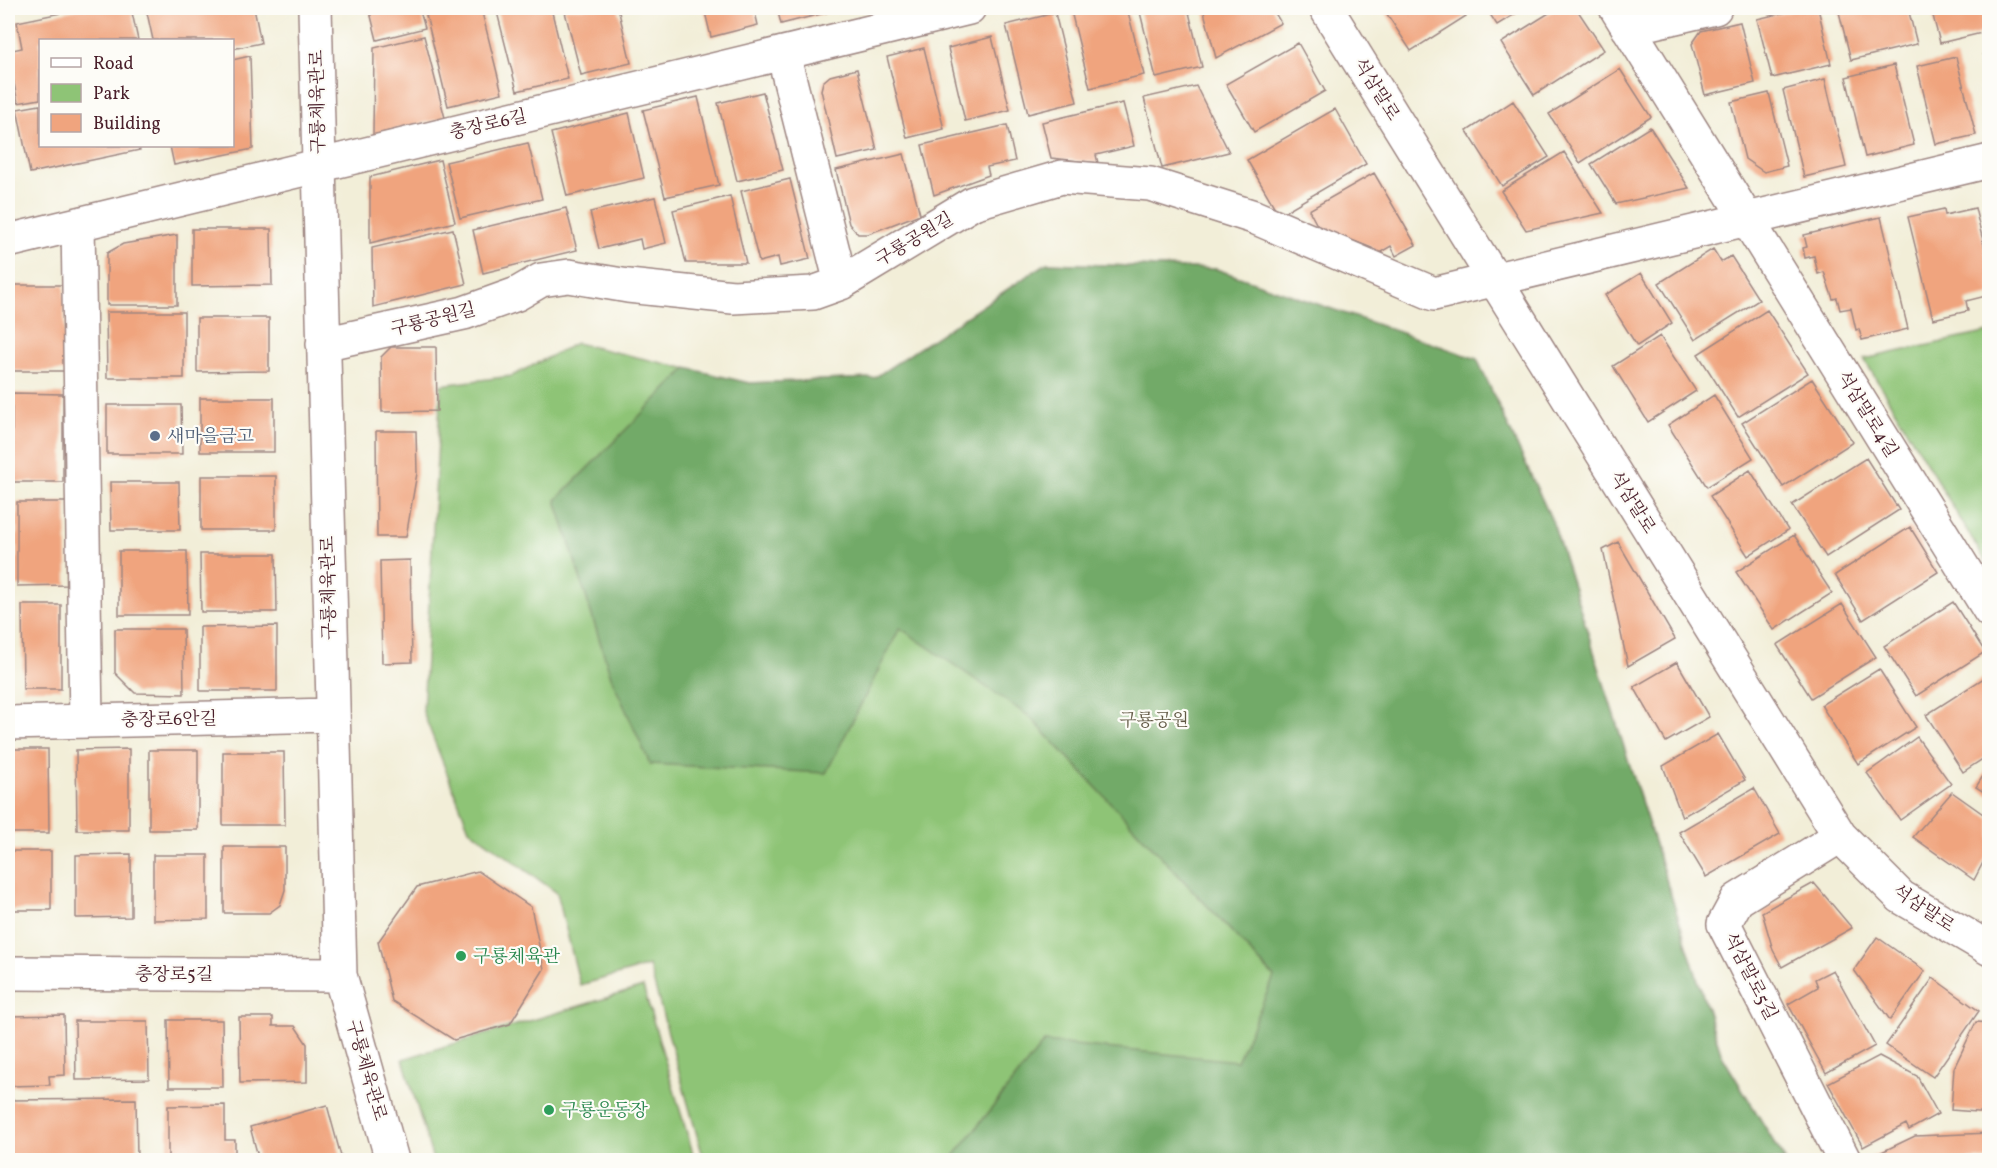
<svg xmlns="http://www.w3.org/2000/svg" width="1997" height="1168" font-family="Vollkorn,'Noto Serif KR',serif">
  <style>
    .green { fill: #8ec476; stroke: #6c7250; stroke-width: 1.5 }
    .forest { fill: #72aa67; stroke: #5e6449; stroke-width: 1.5 }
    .building { fill: #f0a47e }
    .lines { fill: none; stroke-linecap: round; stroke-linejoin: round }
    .minor-casing { stroke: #9e8682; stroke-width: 36 }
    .minor { stroke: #fff; stroke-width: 33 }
    .service-dot { fill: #5c6f8a; stroke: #fdfcf7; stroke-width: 2 }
    .leisure-dot { fill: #2e9e5b; stroke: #fdfcf7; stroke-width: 2 }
    .labels { text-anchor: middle; stroke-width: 4.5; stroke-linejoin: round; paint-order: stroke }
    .street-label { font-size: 18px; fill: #4a1f2b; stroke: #fdfcf7 }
    .service-label { font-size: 18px; fill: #4e5e75; stroke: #fdfcf7; text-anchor: start }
    .park-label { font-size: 18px; fill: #625945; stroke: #fdfcf7 }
    .leisure-label { font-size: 18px; fill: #27864d; stroke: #fdfcf7; text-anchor: start }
  </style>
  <rect width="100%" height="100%" fill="#fdfcf7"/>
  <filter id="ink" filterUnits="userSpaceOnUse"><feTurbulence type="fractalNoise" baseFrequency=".0167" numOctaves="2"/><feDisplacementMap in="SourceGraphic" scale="12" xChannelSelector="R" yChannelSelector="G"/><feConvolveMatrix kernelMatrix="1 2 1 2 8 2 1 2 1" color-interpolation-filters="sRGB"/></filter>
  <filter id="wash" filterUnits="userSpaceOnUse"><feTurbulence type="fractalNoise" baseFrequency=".008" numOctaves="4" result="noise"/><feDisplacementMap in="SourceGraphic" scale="24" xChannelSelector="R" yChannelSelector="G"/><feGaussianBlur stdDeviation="1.35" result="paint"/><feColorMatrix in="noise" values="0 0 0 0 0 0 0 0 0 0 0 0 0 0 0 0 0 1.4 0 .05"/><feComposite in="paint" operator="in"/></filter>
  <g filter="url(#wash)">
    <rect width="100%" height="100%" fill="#f2eed8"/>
    <path class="green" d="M1047,263L1216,269L1477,359L1553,523L1722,1056L1785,1160H704L649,966L580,985L557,893L469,829L423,712L441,385L512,376L576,343L749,383L874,378Z
      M1989,332H1990L1989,567L1864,359Z
      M643,987L695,1160H433L403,1059Z"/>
    <path class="forest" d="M1047,263L1216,269L1477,359L1553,523L1722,1056L1785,1160H951L1044,1042L1237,1061L1274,977L1030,717L900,628L826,773L650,764L611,677L556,500L687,368L749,383L874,378Z"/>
    <g id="blocks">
      <path class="building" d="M85,8H131L138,40H40V99L18,103L8,54V51L22,48L17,22Z
        M146,8H254L261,43L232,49V40H153Z
        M369,8H419L425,28L377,40Z
        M457,8H481L502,93L448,106L426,15Z
        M496,8H551L568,79L517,91Z
        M564,8H618L631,63L581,75Z
        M704,8H754L758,25L711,37Z
        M777,8H828L829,12L781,24Z
        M1087,8H1127L1144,75L1090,88L1071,11Z
        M1139,8H1188L1202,67L1156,78Z
        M1203,8H1272L1281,23L1216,58Z
        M1383,8H1461L1466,16L1411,51Z
        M1486,8H1525L1497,25Z
        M1557,8H1576L1604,50L1534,95L1501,43Z
        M1804,8H1818L1831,64L1772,78L1757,19Z
        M1838,8H1908L1917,44L1851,60Z
        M1931,8H1989L1990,31L1940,43Z
        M1055,13L1077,102L1028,114L1006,25Z
        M1740,22L1755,83L1705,95L1692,44L1701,31Z
        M424,36L445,118L373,135L374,48Z
        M992,37L1010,110L965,121L948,48Z
        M1298,43L1325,91L1254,132L1226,84Z
        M924,48L944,129L907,138L887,57Z
        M1990,51V74L1989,75L1983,53Z
        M250,56L253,149L174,165L170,146H232V60Z
        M1956,57L1976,135L1936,144L1917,66Z
        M1894,65L1914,145L1865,157L1846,77Z
        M857,69L877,150L837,159L821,90L823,82L830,76Z
        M1620,69L1651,117L1580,163L1549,114Z
        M1825,79L1846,167L1804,177L1783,90Z
        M1196,86L1229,152L1162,168L1144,98Z
        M763,92L783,170L737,181L718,103Z
        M1769,93L1787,166L1764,172L1745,159L1731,102Z
        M698,97L719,185L665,197L643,110Z
        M1513,101L1549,157L1502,186L1467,131Z
        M1123,103L1134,146L1096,155L1098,163L1051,158L1042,122Z
        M40,105V146H139L140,150L30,173L17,109Z
        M1335,109L1366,164L1279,215L1247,160Z
        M629,113L644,178L567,196L551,133Z
        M1007,125L1015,161L987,167L989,175L934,195L922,145Z
        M1650,127L1689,188L1616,204L1591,164Z
        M528,143L542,199L460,218L446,162Z
        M1564,152L1603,213L1526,230L1501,191Z
        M904,154L920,214L868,234H858L849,224L836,170Z
        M440,160L455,222L370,243V177Z
        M1374,173L1416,245L1396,256L1391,246L1376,255L1372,248L1318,227L1309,210Z
        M790,179L810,259L780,266L778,257L759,262L741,191Z
        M730,196L746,263H686L673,210Z
        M655,197L666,243L642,249L640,239L599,249L590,212Z
        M566,208L577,250L483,273L473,230Z
        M1975,208L1990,270V295L1966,301L1968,311L1933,319L1908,217L1944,209L1945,215Z
        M1881,217L1908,329L1862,340L1859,329L1856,330L1851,308L1840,310L1837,298L1833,299L1824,272L1818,274L1814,256L1805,258L1803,248L1807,247L1804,235Z
        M192,229H271L272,285L192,286Z
        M453,229L466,284L373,307L372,248Z
        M177,235V305H107V253L123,244Z
        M1713,249L1721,262L1731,256L1759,300L1695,340L1659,283Z
        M1641,273L1672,323L1637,346L1605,295Z
        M10,285H64L65,371H11Z
        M1767,310L1808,373L1738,417L1698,354Z
        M106,312H184V378H107Z
        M197,318H269V371L197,372Z
        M1660,336L1696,391L1648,422L1613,366Z
        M391,347H436L437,411L382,412L381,357Z
        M1812,379L1853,442L1783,487L1742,423Z
        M12,393L63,394V482H12Z
        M1714,395L1753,458L1707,487L1668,425Z
        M200,398H274V452H200Z
        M107,405H181L182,454H107Z
        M376,431H416L417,473L406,537H377Z
        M1866,458L1899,510L1826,557L1792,505Z
        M1750,470L1788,530L1748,556L1710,496Z
        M201,476H276V530H201Z
        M110,482H179L180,530H111Z
        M17,502H66L67,585L17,586Z
        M1910,527L1938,572L1863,620L1835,575Z
        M1794,535L1832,593L1774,630L1736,572Z
        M1618,542L1675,639L1628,666L1603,550Z
        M119,551H187L188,615H119Z
        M200,554H276L277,612H201Z
        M410,560L412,662L382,663L380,561Z
        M1953,602L1985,652L1916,696L1884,646Z
        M1842,604L1876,657L1811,698L1777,645Z
        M22,605H61V689H23Z
        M277,626V691H200V627Z
        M115,629H183L184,694L135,693L115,673Z
        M1677,662L1709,717L1666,742L1634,687Z
        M1879,669L1916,727L1858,764L1821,705Z
        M1990,674V754L1963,772L1926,715Z
        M1718,734L1745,780L1682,817L1663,766Z
        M1917,737L1951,784L1900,820L1867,773Z
        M8,749H48L49,833H8Z
        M129,749V830H77L76,750Z
        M149,750H198V830H149Z
        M223,752H284L285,825H223Z
        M1990,765V796L1976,787Z
        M1754,788L1780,834L1706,877L1679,832Z
        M1952,792L1990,819V849L1974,880L1913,837Z
        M224,847H285V890L280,905L269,913H224Z
        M8,851H51V910H8Z
        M131,854V917L76,918V855Z
        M153,855H208V919L153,920Z
        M478,871L531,907L544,969L510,1024L454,1040L392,1001L378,942L417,887Z
        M1814,883L1852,928L1782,967L1773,950L1762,912Z
        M1877,937L1925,971L1890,1020L1854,970Z
        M1833,970L1875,1046L1826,1073L1788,1004L1818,987L1815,979Z
        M1933,978L1979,1011L1933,1077L1886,1045Z
        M64,1015L65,1075L49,1076L50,1085L8,1086V1016Z
        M239,1017H273V1026H295L307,1044V1082L240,1083Z
        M168,1020H222L223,1087H169Z
        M75,1021H148L149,1079L76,1080Z
        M1976,1022L1990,1023V1113L1951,1110L1954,1068Z
        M1879,1056L1917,1076L1938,1114L1909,1130L1906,1124L1863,1147L1828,1083Z
        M136,1099L137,1160H8V1100Z
        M225,1105V1140H235V1160H168V1106Z
        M327,1105L342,1160H259L250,1127Z
        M1990,1133V1160H1865L1915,1136Z"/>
    </g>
  </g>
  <g filter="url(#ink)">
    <use href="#blocks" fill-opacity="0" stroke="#9e8682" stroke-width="1.5"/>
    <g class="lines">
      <g class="minor-casing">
        <path id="minor" d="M315,8L340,975L392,1160
          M1326,8L1840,836L1901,897L1990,949
          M1616,8L1990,611
          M1628,28L1715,8
          M783,53L841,283
          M78,224L86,721
          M8,241L969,8
          M323,344L464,313L517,294L541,280L569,276L628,286L733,297L813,293L841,283L973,203L1062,177L1150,184L1254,217L1434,294L1990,161
          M8,723L331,715
          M1840,836L1737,900L1724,924L1844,1160
          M8,973L340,975"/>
      </g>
      <use href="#minor" class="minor"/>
    </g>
  </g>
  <circle class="service-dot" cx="155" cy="436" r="6"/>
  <g class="leisure-dot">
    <circle cx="461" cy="956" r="6"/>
    <circle cx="549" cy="1110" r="6"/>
  </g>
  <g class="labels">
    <g class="street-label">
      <text transform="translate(1377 89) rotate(58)" y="6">석삼말로</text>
      <text transform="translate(317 102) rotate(-91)" y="6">구룡체육관로</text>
      <text transform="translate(488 124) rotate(-13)" y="6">충장로6길</text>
      <text transform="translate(914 239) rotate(-31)" y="6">구룡공원길</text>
      <text transform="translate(433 319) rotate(-14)" y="6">구룡공원길</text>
      <text transform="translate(1868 414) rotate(58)" y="6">석삼말로4길</text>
      <text transform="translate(1633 502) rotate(58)" y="6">석삼말로</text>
      <text transform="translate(328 588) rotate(-91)" y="6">구룡체육관로</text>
      <text transform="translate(169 719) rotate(-1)" y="6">충장로6안길</text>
      <text transform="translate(1924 908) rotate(34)" y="6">석삼말로</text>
      <text x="174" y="980">충장로5길</text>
      <text transform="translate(1751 976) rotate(63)" y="6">석삼말로5길</text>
      <text transform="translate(367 1070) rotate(74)" y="6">구룡체육관로</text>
    </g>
    <g class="service-label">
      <text x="167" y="442">새마을금고</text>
    </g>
    <g class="park-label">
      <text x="1154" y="726">구룡공원</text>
    </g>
    <g class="leisure-label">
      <text x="473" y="962">구룡체육관</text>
      <text x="561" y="1116">구룡운동장</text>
    </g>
  </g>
  <rect width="1997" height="1168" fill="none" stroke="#fdfcf7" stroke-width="30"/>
  <rect x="39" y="39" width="195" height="108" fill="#fdfcf7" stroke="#b5a4a5" stroke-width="1.5"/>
  <rect x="51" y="58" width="30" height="9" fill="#ffffff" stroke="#b5a4a5" stroke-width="1.5"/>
  <text x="93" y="69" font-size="18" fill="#4a1f2b">Road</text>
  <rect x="51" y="84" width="30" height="18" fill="#8ec476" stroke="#b5a4a5" stroke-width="1.5"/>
  <text x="93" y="99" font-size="18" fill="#4a1f2b">Park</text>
  <rect x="51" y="114" width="30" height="18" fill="#f0a47e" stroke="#b5a4a5" stroke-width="1.5"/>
  <text x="93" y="129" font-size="18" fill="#4a1f2b">Building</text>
</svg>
